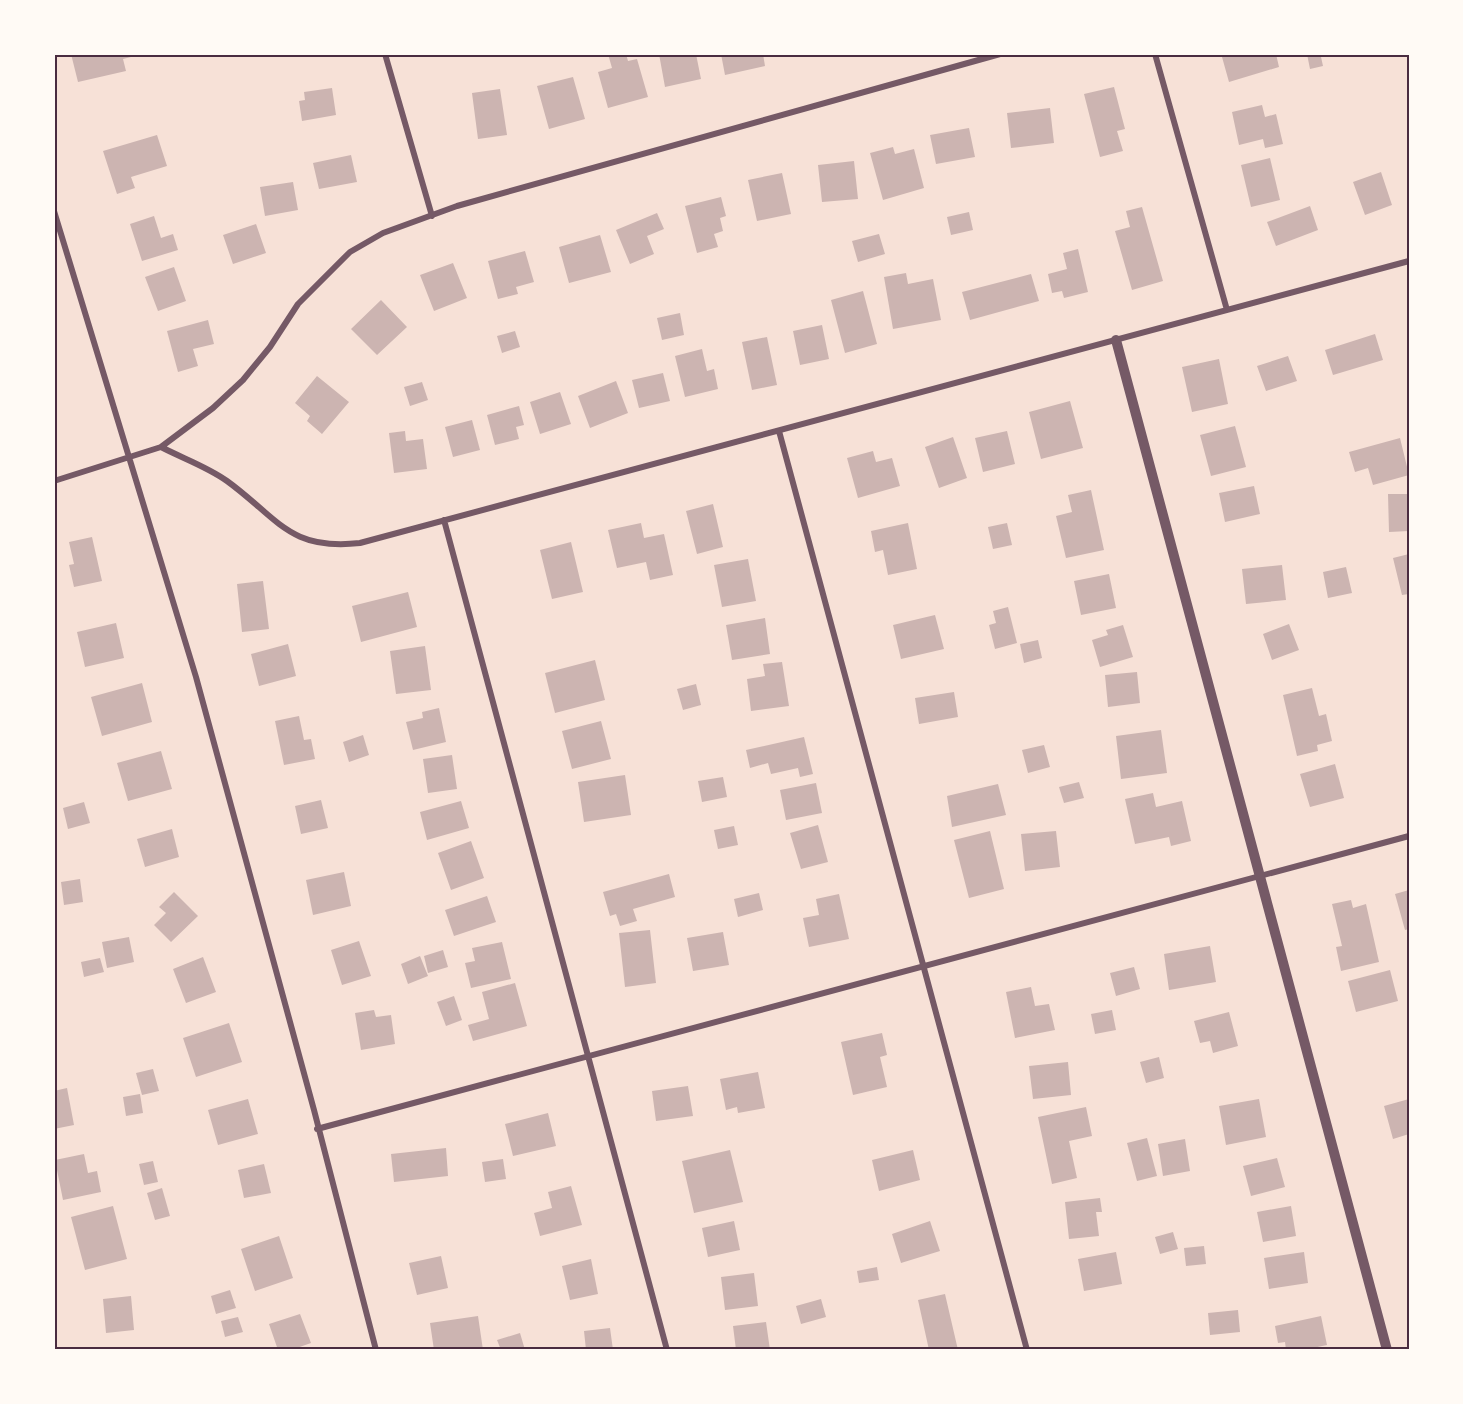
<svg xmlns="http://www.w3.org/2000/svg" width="1463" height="1404" font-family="Manrope,sans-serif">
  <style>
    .building { fill: #ccb4b1 }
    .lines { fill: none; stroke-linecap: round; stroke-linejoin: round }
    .minor { stroke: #755966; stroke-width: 6 }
    .tertiary { stroke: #755966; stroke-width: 10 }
    .neatline { fill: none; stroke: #4a2c40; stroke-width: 2 }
  </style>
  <rect width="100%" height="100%" fill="#f7e1d7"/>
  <path class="building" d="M71,54H134L135,56L123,59L126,71L78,82Z
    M608,54H626L628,61L637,59L648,97L608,108L598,72L612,68Z
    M659,54H696L701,79L665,87Z
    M721,54H763L765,66L725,75Z
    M1233,54H1276L1279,67L1229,82L1222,57Z
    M1307,54H1329L1330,55L1321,57L1323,66L1310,69Z
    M573,77L585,119L549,129L537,86Z
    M1114,87L1125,129L1117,131L1123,151L1100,157L1084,94Z
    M332,88L336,115L302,121L299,101L305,100L304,92Z
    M500,89L507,135L478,139L472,93Z
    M1262,105L1265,117L1276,114L1283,144L1265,148L1263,139L1239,145L1232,112Z
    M1050,108L1054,143L1011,148L1007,113Z
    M969,128L975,157L936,164L930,135Z
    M157,135L167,166L131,177L135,188L117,194L103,151Z
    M893,147L895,154L914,149L924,188L883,200L870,153Z
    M351,155L357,182L319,189L313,163Z
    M1270,158L1280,200L1251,207L1241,165Z
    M854,161L858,199L822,202L818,165Z
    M1381,172L1392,205L1365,215L1353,182Z
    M782,173L791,214L757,221L748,180Z
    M293,182L298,210L265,216L260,187Z
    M721,197L726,216L720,218L723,231L714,234L718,247L697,253L685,206Z
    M1310,206L1318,230L1276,246L1267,222Z
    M1142,207L1163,281L1132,290L1115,231L1130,227L1126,211Z
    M969,212L973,230L951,235L947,217Z
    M657,213L664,229L647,236L654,254L630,264L616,230Z
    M154,216L161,238L173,234L178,250L142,261L130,224Z
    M256,224L266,253L233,264L223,235Z
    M879,234L885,254L858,262L852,241Z
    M600,235L611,272L569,283L559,247Z
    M1078,249L1088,292L1064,298L1062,291L1052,293L1048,274L1067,269L1063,253Z
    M525,251L534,282L516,287L518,294L498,299L488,261Z
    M453,263L467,298L434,311L420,275Z
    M174,267L186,301L158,311L145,277Z
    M906,273L908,284L933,279L941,320L893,329L884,277Z
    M1031,274L1039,301L970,320L962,292Z
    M863,291L877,344L845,353L831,300Z
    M381,300L407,327L377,355L351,329Z
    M680,313L684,335L662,340L657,318Z
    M208,320L214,344L193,349L198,366L178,372L167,331Z
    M822,325L829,359L800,365L793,331Z
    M515,331L520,347L502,353L497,336Z
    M1375,334L1383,360L1333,375L1325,350Z
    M767,337L777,385L752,390L742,342Z
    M702,349L707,371L714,369L718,389L685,397L675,356Z
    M1288,356L1297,381L1266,391L1257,366Z
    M1219,359L1228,404L1192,412L1182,367Z
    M663,373L670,401L639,408L632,380Z
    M317,376L349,402L322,434L307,421L310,416L295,403Z
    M616,381L628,413L590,428L578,396Z
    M422,382L428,400L410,406L404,387Z
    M560,392L571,424L540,434L530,402Z
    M1070,401L1083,448L1041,459L1029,412Z
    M519,406L524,425L516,427L519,439L495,445L487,415Z
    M472,420L480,450L453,457L445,427Z
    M1235,426L1246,467L1211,476L1200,435Z
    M405,431L406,441L423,439L427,469L394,473L389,433Z
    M1007,431L1015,464L983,472L975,438Z
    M953,437L967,478L939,488L925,447Z
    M1400,438L1409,475L1373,485L1368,468L1355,472L1349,452Z
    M873,451L876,462L892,458L900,486L858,498L847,458Z
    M1254,486L1260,514L1225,522L1219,493Z
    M1091,490L1104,550L1066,558L1056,516L1072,512L1068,495Z
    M1388,494H1409V531L1389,532Z
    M713,504L723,547L697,554L686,511Z
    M641,523L644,538L664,534L673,575L650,580L646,562L617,568L608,530Z
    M908,523L917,569L888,575L883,550L875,552L871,531Z
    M1007,523L1012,545L993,549L988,527Z
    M92,537L102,581L74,587L69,565L74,564L69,542Z
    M571,542L583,592L552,599L540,550Z
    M1409,554V594L1402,595L1393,558Z
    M748,559L756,601L722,607L714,565Z
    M1282,565L1286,600L1246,604L1242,569Z
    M1346,567L1352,593L1328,598L1323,572Z
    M1109,574L1116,608L1081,615L1074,581Z
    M263,581L269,629L242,632L237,584Z
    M408,592L417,627L361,642L352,606Z
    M1008,607L1017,643L995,649L989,625L996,623L993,611Z
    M935,615L944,649L901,659L893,625Z
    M765,618L770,654L732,660L726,625Z
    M116,623L124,658L85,667L77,632Z
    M1289,624L1299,650L1272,660L1263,634Z
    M1123,625L1133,657L1100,667L1092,640L1108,635L1106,630Z
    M1038,640L1042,658L1024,663L1020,644Z
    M288,644L296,676L259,686L251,654Z
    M425,646L431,690L396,694L390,651Z
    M595,660L605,700L555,713L545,673Z
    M782,662L789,706L751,711L747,679L765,676L763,664Z
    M1137,672L1140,703L1108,707L1105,675Z
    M142,683L152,722L102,736L91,697Z
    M696,684L701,705L683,710L677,689Z
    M1312,688L1319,716L1326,714L1332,741L1317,745L1318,751L1297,756L1283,695Z
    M954,692L958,717L919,724L915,698Z
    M439,708L446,742L413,750L406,722L423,718L422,712Z
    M299,716L304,740L311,739L315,759L284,765L275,721Z
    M601,721L611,759L572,769L562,731Z
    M1161,730L1167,773L1121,779L1116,736Z
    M363,735L369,755L349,762L343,742Z
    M804,737L813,774L800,777L798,768L771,774L768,763L750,768L746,750Z
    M1044,745L1050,767L1028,773L1022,750Z
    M161,751L172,789L128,801L117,763Z
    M452,755L457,789L428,793L423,759Z
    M1335,764L1344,798L1310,807L1300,774Z
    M625,775L631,815L584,822L578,782Z
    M723,777L727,797L702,802L698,781Z
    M1079,782L1084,798L1064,803L1059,787Z
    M816,783L822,813L786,820L780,790Z
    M998,784L1006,815L952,827L947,796Z
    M1153,793L1156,807L1182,801L1191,841L1171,846L1169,837L1135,844L1125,799Z
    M321,800L328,828L301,834L295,806Z
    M461,801L469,828L427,840L420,812Z
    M84,802L90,823L68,829L63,808Z
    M818,825L828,862L801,869L790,833Z
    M734,826L738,845L718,849L714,830Z
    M172,829L179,857L145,867L137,839Z
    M990,831L1004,889L969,898L954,840Z
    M1056,831L1060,867L1025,871L1021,834Z
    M471,841L484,878L451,890L438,853Z
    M344,872L351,906L313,915L306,880Z
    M669,874L675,897L633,909L637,921L620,926L616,914L610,916L603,892Z
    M80,879L83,902L64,905L61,882Z
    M1409,890V929L1405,930L1395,894Z
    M174,892L198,916L171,942L154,925L166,913L159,907Z
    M759,893L763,910L738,917L734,899Z
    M839,894L849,939L809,947L803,918L819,915L816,899Z
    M487,896L496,922L454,936L445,910Z
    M1351,900L1353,908L1366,904L1379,962L1341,971L1336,947L1342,946L1332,904Z
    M650,930L656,983L625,987L619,933Z
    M723,932L729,965L693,971L687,938Z
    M129,937L134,962L107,968L102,942Z
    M359,941L371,976L342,985L331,950Z
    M502,942L511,979L471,988L465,963L475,961L472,948Z
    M1210,946L1216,982L1169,990L1164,954Z
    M443,950L448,967L428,973L424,956Z
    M420,956L428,976L408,984L401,964Z
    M203,957L216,992L186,1003L173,969Z
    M100,958L104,972L84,977L81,962Z
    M1134,967L1140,989L1116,996L1110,973Z
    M1390,970L1398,1001L1356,1012L1348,981Z
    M515,983L527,1026L473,1041L468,1025L489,1019L482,992Z
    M1031,987L1035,1006L1049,1004L1055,1030L1015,1038L1006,992Z
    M454,996L462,1020L446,1026L437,1002Z
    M374,1010L376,1017L391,1015L395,1044L361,1050L355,1013Z
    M1112,1010L1116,1030L1095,1034L1091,1014Z
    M1229,1012L1238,1046L1213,1053L1210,1041L1200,1043L1194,1021Z
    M229,1023L242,1062L196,1077L183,1038Z
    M882,1033L887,1055L880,1057L887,1087L853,1095L841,1042Z
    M1159,1057L1164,1078L1146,1083L1140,1062Z
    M1068,1062L1071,1095L1033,1099L1029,1066Z
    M153,1069L159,1091L142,1095L136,1073Z
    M758,1072L765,1108L738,1113L737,1107L726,1110L720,1079Z
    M688,1086L693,1116L656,1121L652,1091Z
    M67,1088L74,1125L54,1129V1091Z
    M140,1094L143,1113L126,1116L123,1097Z
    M248,1099L258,1134L218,1145L208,1110Z
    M1259,1099L1266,1137L1226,1145L1219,1106Z
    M1409,1099V1134L1393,1139L1384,1106Z
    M1086,1107L1092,1136L1069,1141L1077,1178L1052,1184L1038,1117Z
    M548,1113L556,1146L513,1156L505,1124Z
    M1147,1138L1157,1176L1137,1181L1127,1143Z
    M1185,1139L1190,1171L1163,1176L1158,1144Z
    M446,1148L448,1176L394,1182L391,1154Z
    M730,1150L743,1202L694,1213L682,1161Z
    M913,1150L920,1180L879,1191L872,1160Z
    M84,1154L88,1173L97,1171L101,1192L63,1200L55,1160Z
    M1277,1158L1285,1187L1251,1196L1243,1166Z
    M503,1159L506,1179L485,1182L482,1162Z
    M153,1161L158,1182L144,1185L139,1164Z
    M264,1164L271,1193L244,1198L238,1170Z
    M571,1186L582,1225L540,1236L534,1213L552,1208L548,1192Z
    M162,1188L170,1216L155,1220L147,1193Z
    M1100,1198L1102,1212H1096L1099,1236L1069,1239L1065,1202Z
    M113,1206L127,1259L85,1270L71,1217Z
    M1291,1206L1296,1236L1263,1242L1257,1212Z
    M734,1221L740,1250L708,1257L702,1228Z
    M930,1221L940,1251L901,1263L892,1234Z
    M1173,1232L1178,1249L1160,1254L1155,1237Z
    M279,1236L293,1278L255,1291L241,1249Z
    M1204,1246L1206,1264L1186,1266L1184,1248Z
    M1116,1252L1122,1284L1084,1291L1078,1259Z
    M1304,1252L1308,1283L1269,1289L1264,1258Z
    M441,1256L448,1288L417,1295L409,1263Z
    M591,1259L598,1294L570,1300L562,1266Z
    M877,1267L879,1280L859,1283L857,1271Z
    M754,1273L758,1306L725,1310L721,1277Z
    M230,1290L236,1308L216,1314L211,1296Z
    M945,1294L958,1350H929L918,1300Z
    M131,1296L134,1330L106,1333L103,1299Z
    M821,1299L826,1317L801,1324L796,1306Z
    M1238,1310L1240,1332L1210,1335L1208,1313Z
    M300,1314L311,1343L291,1350H278L269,1324Z
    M478,1316L483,1350H434L430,1323Z
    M1321,1316L1327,1345L1303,1350H1286L1285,1342L1278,1343L1275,1326Z
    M238,1317L243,1332L225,1337L221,1321Z
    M766,1322L770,1350H736L733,1326Z
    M610,1328L613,1350H586L584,1331Z
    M520,1333L525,1350H501L497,1340Z"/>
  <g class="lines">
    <path class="minor" d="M385,54L432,216
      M1155,54L1227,310
      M54,211L196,677L314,1110L376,1350
      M779,431L1027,1350
      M161,447C182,458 208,467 227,481C278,518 289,551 360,543L1409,261
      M54,481L161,447L213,408L243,380L270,347L298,304L350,252L383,233L457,206L1000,54
      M444,520L667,1350
      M317,1129L1409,836"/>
    <path class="tertiary" d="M1116,340L1387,1350"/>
  </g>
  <rect width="1463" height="1404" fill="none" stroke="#fffaf5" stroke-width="111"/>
  <rect x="56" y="56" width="1352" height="1292" class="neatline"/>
</svg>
